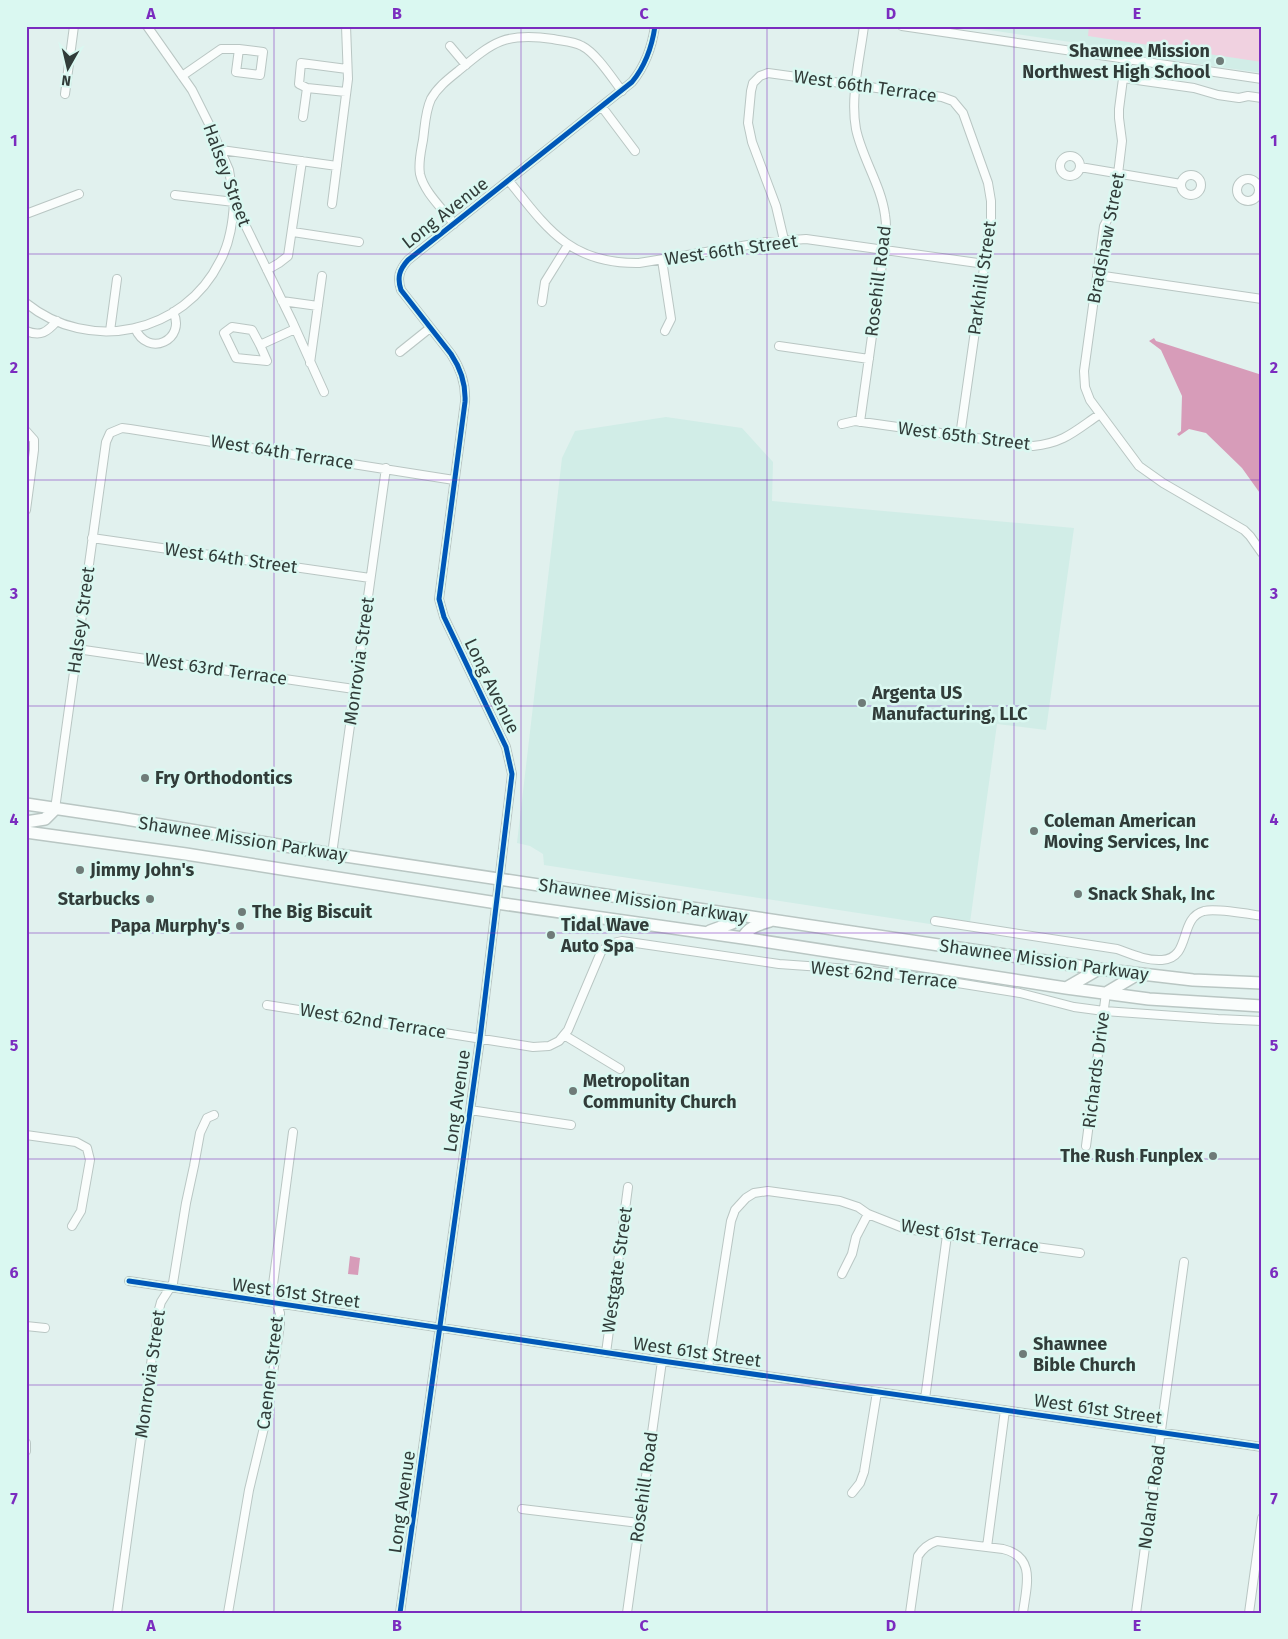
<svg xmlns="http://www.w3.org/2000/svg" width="1288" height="1639" font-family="'Fira Sans',sans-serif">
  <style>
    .built { fill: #d1ede7 }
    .green { fill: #f0d1e0 }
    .water { fill: #d79cb9 }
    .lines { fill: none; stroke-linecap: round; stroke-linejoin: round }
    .minor-casing { stroke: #b9c6c3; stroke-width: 10 }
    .highway-casing { stroke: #b9c6c3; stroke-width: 14 }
    .minor { stroke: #fafdfc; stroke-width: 8 }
    .highway { stroke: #fafdfc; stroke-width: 11 }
    .cycleway-casing { stroke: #daf8f1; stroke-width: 8 }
    .cycleway { stroke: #0057b8; stroke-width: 5 }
    .grid { fill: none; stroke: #7b2cbf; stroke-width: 1; stroke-opacity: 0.55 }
    .poi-dot { fill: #6f7b78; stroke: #daf8f1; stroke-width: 2 }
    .labels { text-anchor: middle; stroke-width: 5; stroke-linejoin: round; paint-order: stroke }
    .poi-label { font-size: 18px; font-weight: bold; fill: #313c39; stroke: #daf8f1; text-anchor: start }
    .street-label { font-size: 18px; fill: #313c39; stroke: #daf8f1 }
    .neatline { fill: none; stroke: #7b2cbf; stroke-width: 2 }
    .grid-label { font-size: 16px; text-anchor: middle; font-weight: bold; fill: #7b2cbf }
  </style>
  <rect width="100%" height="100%" fill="#e1f1ee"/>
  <path class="built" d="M962,26H1262V73L1094,49L1084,44Z
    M666,417L742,428L773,462L772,501L1074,528L1046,730L997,724L969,930L544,865L543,854L530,846L517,843L562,458L575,431Z"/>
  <path class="green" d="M1089,26H1262V62L1088,36Z"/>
  <path class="water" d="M1154,338L1156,341L1262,375V496L1242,468L1206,433L1189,429L1179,436L1177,434L1181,431L1182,396L1161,350L1149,341Z
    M350,1256L360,1258L358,1275L348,1274Z"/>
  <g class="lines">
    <g class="minor-casing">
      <path id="minor" d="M147,26L192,90L211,128L229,170L234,202L292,321L324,392
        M902,26L1262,79
        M450,46L466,65
        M1129,60L1124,71L1119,109V118L1122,141L1114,207L1104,226L1084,371L1085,387L1090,400L1139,466L1163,483L1244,530L1250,536L1262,553
        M182,76L221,49H239L236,72L260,75L263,52L239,49
        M1123,78L1194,88L1218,95L1239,98L1248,96L1262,98
        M307,88L299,84L301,63L347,69
        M65,94L74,26
        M602,107L635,151
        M303,117L307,88L346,92
        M221,150L337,166
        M1060 166a10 10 0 1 1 20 0a10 10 0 1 1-20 0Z
        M1080,167L1181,184
        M1181 185a10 10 0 1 1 20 0a10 10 0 1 1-20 0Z
        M1237 190a11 11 0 1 1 22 0a11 11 0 1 1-22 0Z
        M509,181C548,230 571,264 639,263L766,242L806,239L985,264
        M332,204L348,79L346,26
        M26,214L79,194
        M454,224C443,209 424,192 420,174C418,163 421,151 423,140C425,126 425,112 431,99C437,88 447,80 457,72C493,42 504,32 553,39C562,41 573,41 582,46C596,53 612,78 622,91
        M293,232L359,242
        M784,240L776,206L752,142L748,123L751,91L753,83L760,76L768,73L942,97L953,101L963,113L988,183L991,201V219L960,436
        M662,260L671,319L665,331
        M267,270L279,263L288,256L302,161
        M1097,275L1262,299
        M282,301L318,306
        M542,302L545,282L568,245
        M26,303C89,354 184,334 220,261C230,243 233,222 234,202L175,195
        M135,328C148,359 187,339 173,312
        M26,331C41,337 47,332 57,321
        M110,331L117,279
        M260,345L267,361L236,358L224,333L232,327L252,330L260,345L295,329
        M779,346L869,359
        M400,352L430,328
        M310,363L322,276
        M860,422L884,250C886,238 887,227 885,215C881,185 862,158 856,129C850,97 860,58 864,26
        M842,424L855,421L1033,446C1064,443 1075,431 1100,414
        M26,431L34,440V450L26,510
        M92,538L370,578
        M77,649L354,689
        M55,809L106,442L110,433L122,428L130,429L454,480
        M332,854L386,468
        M935,921L1117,949C1131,954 1146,961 1162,960C1192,958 1178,918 1204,911C1217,908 1248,914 1262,916
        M267,1005L533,1047L549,1046L559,1041L568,1030L601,952L609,944L622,941L779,964L864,970L945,981L1020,993L1074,1007L1104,1011L1218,1019L1262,1021
        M564,1035L620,1069
        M470,1110L571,1125
        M26,1135L76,1142L87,1148L90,1160L81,1211L72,1226
        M1086,1146L1106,993
        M842,1274L852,1254L856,1237L868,1214
        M129,1281L662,1361L1262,1447
        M26,1326L45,1328
        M606,1353L628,1187
        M708,1368L731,1221L735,1210L746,1198L754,1193L768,1191L840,1201L858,1207L868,1214L906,1229L1080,1253
        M925,1399L947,1235
        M26,1443V1451
        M852,1493L860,1483L864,1472L877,1392
        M522,1509L639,1523
        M987,1547L1005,1410
        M117,1613L158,1313L161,1302L173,1283L186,1203L194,1166L200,1133L207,1118L214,1115
        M228,1613L249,1490L267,1415L280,1324V1313L272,1292L293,1132
        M400,1613L480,1039L512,774L506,747L444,617L439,599L465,402C466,384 461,369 451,354L401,290C397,278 399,270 408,260L632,82C646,65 652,47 655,26
        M627,1613L662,1361
        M910,1613L918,1556C923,1548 928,1544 937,1541L1003,1549C1037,1557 1026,1587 1023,1613
        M1136,1613L1184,1262
        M1249,1613L1262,1518"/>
    </g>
    <g class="highway-casing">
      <path id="highway" d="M26,804L120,818L332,854L1099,969L1193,980L1262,983
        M26,822L45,819L55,809
        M26,832L186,854L497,903L743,938L1066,988L1149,999L1262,1006
        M710,931L732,923L743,916
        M743,938C748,927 760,924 770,921
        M1066,988L1099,969
        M1106,993L1138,974"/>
    </g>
    <use href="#minor" class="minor"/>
    <use href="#highway" class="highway"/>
    <g class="cycleway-casing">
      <path id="cycleway" d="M129,1281L662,1361L1262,1447
        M400,1613L480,1039L512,774L506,747L444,617L439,599L465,402C466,384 461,369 451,354L401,290C397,278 399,270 408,260L632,82C646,65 652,47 655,26"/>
    </g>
    <use href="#cycleway" class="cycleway"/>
  </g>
  <path class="grid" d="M274,26V1613M521,26V1613M767,26V1613M1014,26V1613M26,254H1262M26,480H1262M26,706H1262M26,933H1262M26,1159H1262M26,1385H1262"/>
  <g class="poi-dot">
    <circle cx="1220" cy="61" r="5"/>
    <circle cx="862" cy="703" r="5"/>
    <circle cx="145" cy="778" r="5"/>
    <circle cx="1034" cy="831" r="5"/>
    <circle cx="80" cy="870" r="5"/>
    <circle cx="1078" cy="894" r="5"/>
    <circle cx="150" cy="899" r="5"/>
    <circle cx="242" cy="912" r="5"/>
    <circle cx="240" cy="926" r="5"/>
    <circle cx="551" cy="935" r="5"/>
    <circle cx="573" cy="1091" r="5"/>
    <circle cx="1213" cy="1156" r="5"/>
    <circle cx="1023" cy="1354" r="5"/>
  </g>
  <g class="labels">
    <g class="poi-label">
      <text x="1210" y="57" text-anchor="end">Shawnee Mission<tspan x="1210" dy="21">Northwest High School</tspan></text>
      <text x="872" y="699">Argenta US<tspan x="872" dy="21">Manufacturing, LLC</tspan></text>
      <text x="155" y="784">Fry Orthodontics</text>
      <text x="1044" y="827">Coleman American<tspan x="1044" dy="21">Moving Services, Inc</tspan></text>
      <text x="90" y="876">Jimmy John's</text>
      <text x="1088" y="900">Snack Shak, Inc</text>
      <text x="140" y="905" text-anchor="end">Starbucks</text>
      <text x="252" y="918">The Big Biscuit</text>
      <text x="561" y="931">Tidal Wave<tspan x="561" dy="21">Auto Spa</tspan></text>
      <text x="230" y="932" text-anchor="end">Papa Murphy's</text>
      <text x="583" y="1087">Metropolitan<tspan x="583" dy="21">Community Church</tspan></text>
      <text x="1203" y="1162" text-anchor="end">The Rush Funplex</text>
      <text x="1033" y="1350">Shawnee<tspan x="1033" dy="21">Bible Church</tspan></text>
    </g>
    <g class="street-label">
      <text transform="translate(865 86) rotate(8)" y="6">West 66th Terrace</text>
      <text transform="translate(227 175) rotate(70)" y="6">Halsey Street</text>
      <text transform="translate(445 213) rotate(-38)" y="6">Long Avenue</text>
      <text transform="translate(1106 238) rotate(-79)" y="6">Bradshaw Street</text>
      <text transform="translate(731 250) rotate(-8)" y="6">West 66th Street</text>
      <text transform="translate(982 278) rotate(-82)" y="6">Parkhill Street</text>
      <text transform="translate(878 281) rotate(-83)" y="6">Rosehill Road</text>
      <text transform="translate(964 436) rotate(7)" y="6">West 65th Street</text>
      <text transform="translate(282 452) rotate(9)" y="6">West 64th Terrace</text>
      <text transform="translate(231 558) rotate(8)" y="6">West 64th Street</text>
      <text transform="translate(81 620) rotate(-82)" y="6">Halsey Street</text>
      <text transform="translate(359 661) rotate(-82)" y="6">Monrovia Street</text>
      <text transform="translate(216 669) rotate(8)" y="6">West 63rd Terrace</text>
      <text transform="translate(492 686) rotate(64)" y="6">Long Avenue</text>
      <text transform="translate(243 839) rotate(9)" y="6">Shawnee Mission Parkway</text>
      <text transform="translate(643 901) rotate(9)" y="6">Shawnee Mission Parkway</text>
      <text transform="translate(1044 960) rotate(8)" y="6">Shawnee Mission Parkway</text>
      <text transform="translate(884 975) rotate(6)" y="6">West 62nd Terrace</text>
      <text transform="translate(373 1021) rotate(9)" y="6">West 62nd Terrace</text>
      <text transform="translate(1096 1070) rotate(-83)" y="6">Richards Drive</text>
      <text transform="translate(457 1101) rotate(-82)" y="6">Long Avenue</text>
      <text transform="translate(970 1236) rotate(9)" y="6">West 61st Terrace</text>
      <text transform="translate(617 1270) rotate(-82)" y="6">Westgate Street</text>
      <text transform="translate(296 1293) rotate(8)" y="6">West 61st Street</text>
      <text transform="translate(697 1352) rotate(8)" y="6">West 61st Street</text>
      <text transform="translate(270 1373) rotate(-83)" y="6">Caenen Street</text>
      <text transform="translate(150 1374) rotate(-82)" y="6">Monrovia Street</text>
      <text transform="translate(1098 1409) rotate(8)" y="6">West 61st Street</text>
      <text transform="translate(644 1487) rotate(-82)" y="6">Rosehill Road</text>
      <text transform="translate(1152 1497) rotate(-82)" y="6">Noland Road</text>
      <text transform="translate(402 1502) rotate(-82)" y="6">Long Avenue</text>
    </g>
  </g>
  <rect width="1288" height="1639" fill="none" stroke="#daf8f1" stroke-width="55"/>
  <g transform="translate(68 68) rotate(188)" stroke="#daf8f1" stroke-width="4" paint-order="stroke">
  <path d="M0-4L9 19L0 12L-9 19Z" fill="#313c39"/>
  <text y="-8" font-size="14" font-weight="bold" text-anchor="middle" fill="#313c39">N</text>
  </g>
  <rect x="28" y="28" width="1232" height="1584" class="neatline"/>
  <g class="grid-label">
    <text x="151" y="19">A</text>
    <text x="397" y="19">B</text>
    <text x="644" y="19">C</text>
    <text x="891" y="19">D</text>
    <text x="1137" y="19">E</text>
    <text x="14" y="146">1</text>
    <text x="1274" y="146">1</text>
    <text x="14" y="373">2</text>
    <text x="1274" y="373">2</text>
    <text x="14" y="599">3</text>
    <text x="1274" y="599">3</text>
    <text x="14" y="825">4</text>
    <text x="1274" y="825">4</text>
    <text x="14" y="1051">5</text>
    <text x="1274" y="1051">5</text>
    <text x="14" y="1278">6</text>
    <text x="1274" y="1278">6</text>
    <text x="14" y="1504">7</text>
    <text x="1274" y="1504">7</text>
    <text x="151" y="1631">A</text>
    <text x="397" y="1631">B</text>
    <text x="644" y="1631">C</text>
    <text x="891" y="1631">D</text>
    <text x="1137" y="1631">E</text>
  </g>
</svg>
